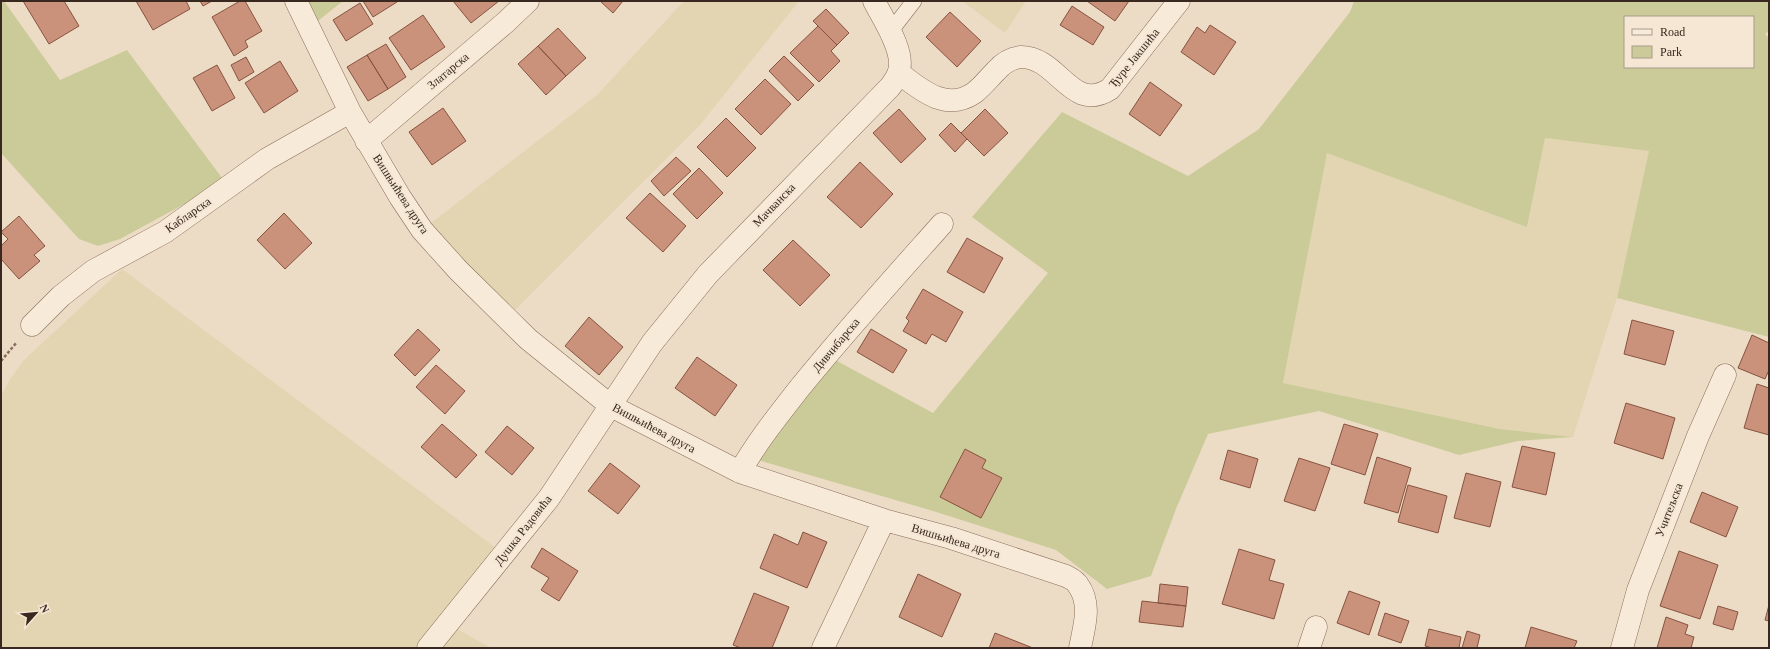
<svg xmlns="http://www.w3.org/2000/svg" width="1770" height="649" font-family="'Times New Roman',serif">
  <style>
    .farmland { fill: #e3d4b2 }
    .green { fill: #cbcb99; fill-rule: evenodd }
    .building { fill: #cb927b; stroke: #875341 }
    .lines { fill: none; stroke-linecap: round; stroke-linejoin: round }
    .service-casing { stroke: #886d5b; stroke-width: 16 }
    .minor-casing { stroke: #886d5b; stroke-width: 23 }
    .path { stroke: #886d5b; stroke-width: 2.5; stroke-dasharray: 3 2; stroke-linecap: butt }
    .service { stroke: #f8ead8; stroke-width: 15 }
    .minor { stroke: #f8ead8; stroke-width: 22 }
    .labels { text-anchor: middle; stroke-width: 4; stroke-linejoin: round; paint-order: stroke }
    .street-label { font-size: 12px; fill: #38281f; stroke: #f5e7d4 }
  </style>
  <rect width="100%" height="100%" fill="#eddcc5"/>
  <path class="farmland" d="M684,1H799L700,125L507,318L422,230L597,95Z
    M962,1H1026L1005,33Z
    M1545,138L1650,151L1617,298L1573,437L1500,429L1283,383L1327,152L1527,227Z
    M122,269L504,554L448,624L491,648H1V396L10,379L24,360Z"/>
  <path class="green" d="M1,1H4L60,80L127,50L225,182L120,239L98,246L79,239L1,153Z
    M296,1H343L309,28Z
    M1354,1H1769V31L1765,34L1769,38V337L1617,298L1649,151L1545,138L1527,227L1327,153L1283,383L1500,429L1573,437L1518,441L1459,455L1319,411L1208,434L1176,509L1151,576L1107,589L1056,550L933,511L758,460L826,355L933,413L1048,273L972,217L1062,112L1188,176L1259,129L1350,12ZM1625,17H1753V67H1625Z"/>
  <path class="building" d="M23,1H64L79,26L49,44Z
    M136,1H186L190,9L153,30Z
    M200,1H212L203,6Z
    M240,1H245L262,31L245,41L248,47L234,56L212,17Z
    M363,1H396L397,2L373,17Z
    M453,1H499L471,23Z
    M600,1H623L613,13Z
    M1087,1H1129L1115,21Z
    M360,3L373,24L346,41L333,20Z
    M1072,6L1104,27L1093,45L1060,25Z
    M826,9L849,33L837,45L813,21Z
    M950,12L981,41L957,67L926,37Z
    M423,15L445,47L411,70L389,38Z
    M1210,25L1236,42L1214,75L1181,52L1197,27L1205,33Z
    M818,26L837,45L831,51L840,61L819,82L790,53Z
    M558,28L586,58L566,76L538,46Z
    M386,44L406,77L388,89L367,55Z
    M538,46L566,76L546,95L518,64Z
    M367,55L388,89L368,101L347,67Z
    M784,56L814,85L798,101L769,71Z
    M246,57L254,72L239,81L231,65Z
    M280,61L298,91L264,113L245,83Z
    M217,65L235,98L212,111L193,78Z
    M765,79L791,104L761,135L735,109Z
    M1150,82L1182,105L1160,136L1129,114Z
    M443,108L466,141L432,165L409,132Z
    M899,109L926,139L901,163L873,133Z
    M985,109L1008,133L984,156L961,133Z
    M726,118L756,148L727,177L697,147Z
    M951,123L967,139L955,152L939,135Z
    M676,157L691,171L664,196L651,181Z
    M860,162L893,194L861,228L827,197Z
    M699,168L723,193L697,219L673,194Z
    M650,193L686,226L663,252L626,218Z
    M284,213L312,243L285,269L257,240Z
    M19,216L45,246L34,255L40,261L19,279L1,259V246L8,239L1,232Z
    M967,238L1003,258L984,293L947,272Z
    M793,240L830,275L800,306L763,270Z
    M923,289L963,312L946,342L932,334L926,344L903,331L909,321L906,318Z
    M589,317L623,347L599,375L565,346Z
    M1632,320L1674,331L1665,365L1624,354Z
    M418,329L440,350L415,376L394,355Z
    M871,329L907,350L893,373L857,352Z
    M1752,335L1769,343V370L1765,379L1738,368Z
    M697,357L737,385L715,416L675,388Z
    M436,365L465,391L445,414L416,387Z
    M1757,384L1769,388V435L1744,428Z
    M1626,403L1675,418L1663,459L1614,443Z
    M442,424L477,455L456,478L421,447Z
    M1344,424L1378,434L1365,475L1331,464Z
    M507,426L534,448L512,475L485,452Z
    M1522,446L1555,453L1546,495L1512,487Z
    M965,449L986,460L982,468L1002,478L981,518L940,497Z
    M1228,450L1258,459L1250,488L1220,479Z
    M1377,457L1411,468L1398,513L1364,503Z
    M1299,458L1330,468L1315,511L1284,501Z
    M610,463L640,486L618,514L588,491Z
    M1466,473L1501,482L1490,527L1454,518Z
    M1408,485L1447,496L1438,533L1398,522Z
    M1702,492L1738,507L1726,537L1690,522Z
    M803,532L827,542L807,588L760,568L774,534L798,545Z
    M542,548L578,571L559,601L541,590L549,578L531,567Z
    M1239,549L1275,560L1269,580L1284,584L1274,619L1222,604Z
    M1679,551L1718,565L1700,619L1660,606Z
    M918,574L961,594L942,637L899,617Z
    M1160,584L1188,587L1186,606L1158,603Z
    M1349,591L1380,602L1369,635L1337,623Z
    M754,593L789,607L772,648H741L733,645Z
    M1142,601L1186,606L1183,627L1139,622Z
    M1769,605V621L1765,620Z
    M1718,606L1738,612L1733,630L1713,624Z
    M1385,613L1409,621L1401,643L1378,635Z
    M1666,617L1688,625L1685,634L1694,637L1691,648H1657Z
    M1531,627L1577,641L1574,648H1525Z
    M1429,629L1461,637L1459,648H1432L1425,646Z
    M1467,631L1480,635L1477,648H1462Z
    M995,633L1033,648H989Z"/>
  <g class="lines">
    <g class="service-casing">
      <path id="service" d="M890,32L914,1"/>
    </g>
    <g class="minor-casing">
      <path id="minor" d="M296,1L350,112L400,197L422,230L458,270L528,339L611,406L740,472L884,520L951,538L1066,576C1070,578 1076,581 1078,585C1092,604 1084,627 1080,648
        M899,73C921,90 946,112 974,93C982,87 989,78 996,71C1003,63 1010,58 1021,57C1059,57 1071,114 1110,89L1179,1
        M366,141L506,22L528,1
        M32,325L61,296L93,271L165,232L267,159L350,112
        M740,472C756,443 777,417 798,390C844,333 893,279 942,224
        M428,648L549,498L652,343L708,274L890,87C893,83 896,79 898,74C907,54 883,19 874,1
        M823,648L884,520
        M1309,648L1316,627
        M1622,648L1638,590L1698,436L1725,375"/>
    </g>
    <path class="path" d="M1,361L17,342"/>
    <use href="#service" class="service"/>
    <use href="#minor" class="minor"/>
  </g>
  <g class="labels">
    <g class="street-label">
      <text transform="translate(1134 58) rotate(-51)" y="4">Ђуре Јакшића</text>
      <text transform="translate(448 71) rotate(-40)" y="4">Златарска</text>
      <text transform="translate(401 194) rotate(57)" y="4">Вишњићева друга</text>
      <text transform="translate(774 205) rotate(-46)" y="4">Мачванска</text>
      <text transform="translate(188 215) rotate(-35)" y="4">Кабларска</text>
      <text transform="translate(836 345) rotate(-50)" y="4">Дивчибарска</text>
      <text transform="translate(654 428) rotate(28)" y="4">Вишњићева друга</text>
      <text transform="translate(1669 510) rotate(-69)" y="4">Учитељска</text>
      <text transform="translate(523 530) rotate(-52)" y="4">Душка Радовића</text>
      <text transform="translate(956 541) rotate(17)" y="4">Вишњићева друга</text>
    </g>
  </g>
  <rect width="1770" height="649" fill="none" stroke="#38281f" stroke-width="4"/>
  <rect x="1624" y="16" width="130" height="52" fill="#f5e7d4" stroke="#a99b8c"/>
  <rect x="1632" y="29" width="20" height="6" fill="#f8ead8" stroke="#a99b8c"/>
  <text x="1660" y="36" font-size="12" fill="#38281f">Road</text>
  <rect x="1632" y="46" width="20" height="12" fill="#cbcb99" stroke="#a99b8c"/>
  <text x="1660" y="56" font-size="12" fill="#38281f">Park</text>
  <g transform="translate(36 613) rotate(63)" stroke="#f5e7d4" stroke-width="3" paint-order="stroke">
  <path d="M0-3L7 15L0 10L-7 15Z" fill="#38281f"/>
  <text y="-6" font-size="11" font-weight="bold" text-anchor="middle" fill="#38281f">N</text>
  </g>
</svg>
